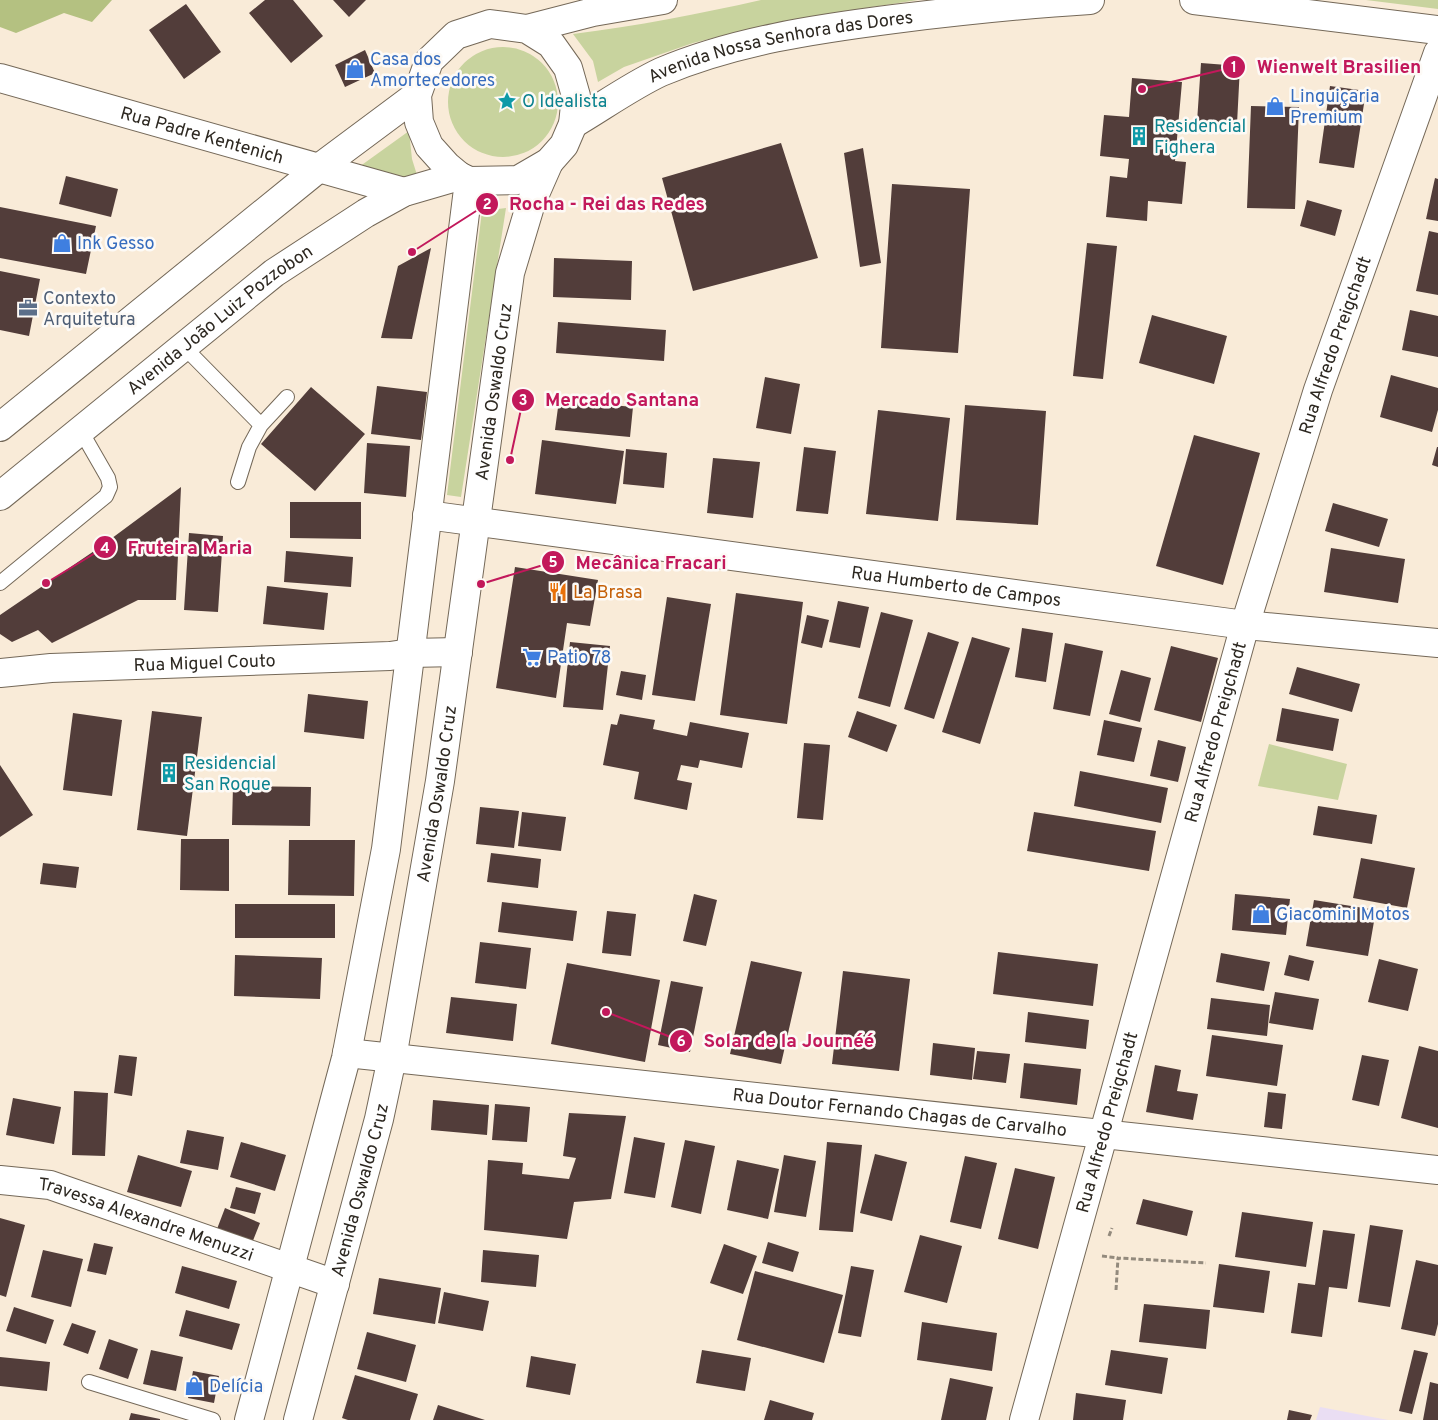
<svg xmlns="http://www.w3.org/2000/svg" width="1438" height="1420" font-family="Overpass,sans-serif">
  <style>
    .education { fill: #eadef3 }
    .green { fill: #c8d39e }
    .forest { fill: #b4c181 }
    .building { fill: #523d3a }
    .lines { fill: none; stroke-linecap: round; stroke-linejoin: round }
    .lane-casing { stroke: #746858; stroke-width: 16 }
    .street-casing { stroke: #746858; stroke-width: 30 }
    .secondary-casing { stroke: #746858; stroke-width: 30 }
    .primary-casing { stroke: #746858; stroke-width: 30 }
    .path { stroke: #938a7d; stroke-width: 3; stroke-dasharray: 5 2.5; stroke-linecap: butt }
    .lane { stroke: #fff; stroke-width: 14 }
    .street { stroke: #fff; stroke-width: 28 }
    .secondary { stroke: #fff; stroke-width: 28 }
    .primary { stroke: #fff; stroke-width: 28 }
    .labels { text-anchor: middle; stroke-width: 5; stroke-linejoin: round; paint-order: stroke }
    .street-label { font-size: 18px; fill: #2d2821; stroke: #fdfaf6 }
    .shop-label { font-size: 18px; fill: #366cbe; stroke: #fdfaf6; text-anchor: start }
    .culture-label { font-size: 18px; fill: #0d838f; stroke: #fdfaf6; text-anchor: start }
    .service-label { font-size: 18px; fill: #4e5e75; stroke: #fdfaf6; text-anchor: start }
    .food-label { font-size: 18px; fill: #c56008; stroke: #fdfaf6; text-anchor: start }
    .leader { fill: none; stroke: #c2185b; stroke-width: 2 }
    .callout-dot { fill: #c2185b; stroke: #fdfaf6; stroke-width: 2 }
    .mark-label { font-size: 15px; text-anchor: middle; font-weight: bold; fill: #fff }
    .callout-label { font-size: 19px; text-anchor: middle; font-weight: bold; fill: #c2185b; stroke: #fdfaf6; stroke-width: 5; stroke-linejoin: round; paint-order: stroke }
  </style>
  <rect width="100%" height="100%" fill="#f9ebd8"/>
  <path class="education" d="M1320,1407L1388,1420H1316Z"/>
  <path class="green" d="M761,0H918L833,13L753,28L693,43L624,67L598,82L593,61L573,34C637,26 699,14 761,0Z
    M1366,0H1438V9Z
    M448 102a55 55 0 1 1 110 0a55 55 0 1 1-110 0Z
    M409,131L412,159L417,175L400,179L352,172Z
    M506,208L461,497L447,495L482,211Z
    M1269,744L1347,764L1338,800L1258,786Z"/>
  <path class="forest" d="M0,0H112L92,22L64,13L16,33L0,27Z"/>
  <path class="building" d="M265,0H293L323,36L291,63L249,13Z
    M333,0H366L349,17Z
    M186,4L221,52L184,79L149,30Z
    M365,50L375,73L345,87L335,65Z
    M1201,63L1240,66L1237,124L1197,122Z
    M1132,78L1182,82L1175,161L1186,162L1182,204L1148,201L1147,221L1106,217L1110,176L1127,178L1129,159L1100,156L1104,115L1129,117Z
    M1330,86L1366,91L1354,168L1319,163Z
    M1251,106L1299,107L1295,209L1247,208Z
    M781,143L818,258L693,291L662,178Z
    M863,148L881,263L860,267L844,153Z
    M66,176L118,189L111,217L59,204Z
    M1435,178L1438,179V221L1426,219Z
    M892,184L970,189L958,353L881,348Z
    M1307,200L1342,210L1335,236L1300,226Z
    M0,207L96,226L86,274L0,258Z
    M1429,231L1438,233V295L1416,291Z
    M1087,243L1117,246L1103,379L1073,376Z
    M431,248L412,339L381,338L398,266Z
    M554,258L632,261L631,300L553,297Z
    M0,271L40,279L29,336L0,330Z
    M1410,310L1438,316V357L1402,350Z
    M1152,315L1227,336L1214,384L1139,363Z
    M558,322L666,330L664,361L556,353Z
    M1391,375L1438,388V410L1432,432L1380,417Z
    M765,377L800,384L791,434L756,428Z
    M377,386L427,392L421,440L371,434Z
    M311,387L365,434L315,491L261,444Z
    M559,400L633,407L630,437L555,430Z
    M965,405L1046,411L1038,525L956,520Z
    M878,410L950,418L938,521L866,514Z
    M1194,435L1260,453L1223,585L1156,566Z
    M542,440L624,451L616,504L535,494Z
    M367,443L410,446L406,497L364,493Z
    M804,447L836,451L828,514L796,511Z
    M1437,447H1438V467L1432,465Z
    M626,449L667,453L664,488L623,484Z
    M713,458L760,462L753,518L707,513Z
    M181,487L176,600H138L52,643L38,630L12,642L0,634V615L100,547Z
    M290,502H361V539L290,538Z
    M1333,503L1388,519L1379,547L1325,531Z
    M189,533L223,536L218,612L184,610Z
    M1331,548L1405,559L1398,603L1324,592Z
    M286,551L353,557L351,587L284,582Z
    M515,567L598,580L590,626L567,623L556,698L496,688Z
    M267,586L328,593L324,630L263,624Z
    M736,593L803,602L787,724L720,715Z
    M667,597L711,604L695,701L652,695Z
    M838,601L869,607L860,648L829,642Z
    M881,612L913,620L890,707L858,698Z
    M807,615L829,620L822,648L801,643Z
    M1022,628L1053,633L1046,682L1015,677Z
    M928,632L959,642L934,719L904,709Z
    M972,637L1010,648L980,744L942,732Z
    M570,642L610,646L603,710L563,707Z
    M1065,643L1103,651L1090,716L1053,709Z
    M1171,646L1218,658L1201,722L1154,710Z
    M1297,667L1360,684L1352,712L1289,694Z
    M1121,670L1151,678L1140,722L1109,714Z
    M621,671L646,675L642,700L616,695Z
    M308,694L368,701L364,739L304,732Z
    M1282,708L1339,719L1333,751L1276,741Z
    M152,711L202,717L187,836L137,830Z
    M857,711L897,725L887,752L848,737Z
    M73,713L122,720L112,796L63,790Z
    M620,714L655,720L653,729L687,736L690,722L749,733L742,768L700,760L698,768L681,765L677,780L692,783L687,810L634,799L639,772L603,765L611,724L617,725Z
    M1104,720L1142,728L1134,762L1097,755Z
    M1158,740L1186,747L1178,782L1150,776Z
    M804,743L830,745L823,820L797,818Z
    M0,765L33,815L0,837Z
    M1080,771L1168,788L1161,823L1074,806Z
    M233,786L311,787L310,826L232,825Z
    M1318,806L1377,815L1372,844L1313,835Z
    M480,807L519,811L514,848L476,844Z
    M522,812L566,817L561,851L518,846Z
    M1034,812L1156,831L1149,871L1027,851Z
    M181,839H229V891L180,890Z
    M289,840H355L354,896L288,895Z
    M491,853L541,859L538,888L487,882Z
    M1361,858L1415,868L1407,908L1353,898Z
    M43,863L79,867L76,888L40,884Z
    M694,894L717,900L706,946L683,941Z
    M1235,894L1290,899L1286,935L1232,930Z
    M1314,900L1376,910L1368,956L1306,946Z
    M502,902L577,911L573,941L498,932Z
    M235,904H335V938H235Z
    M607,911L636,914L631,956L602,953Z
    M480,942L531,948L526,989L475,983Z
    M998,952L1098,964L1093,1006L993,994Z
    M1221,953L1270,962L1264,991L1216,982Z
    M235,955L322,958L320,999L234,996Z
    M1289,955L1314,961L1309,981L1284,975Z
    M1379,959L1418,969L1408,1011L1368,1002Z
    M751,961L802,972L781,1064L730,1054Z
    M567,963L660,980L645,1062L551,1044Z
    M843,971L910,979L899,1071L832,1064Z
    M671,981L703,987L690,1052L658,1045Z
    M1275,992L1319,999L1313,1030L1269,1023Z
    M451,997L517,1004L513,1041L446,1033Z
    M1211,998L1270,1005L1267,1036L1207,1029Z
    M1028,1012L1089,1020L1086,1049L1025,1042Z
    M1212,1035L1283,1045L1277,1086L1206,1076Z
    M933,1043L975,1048L972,1080L930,1075Z
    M1419,1046L1438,1051V1128L1401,1118Z
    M977,1051L1010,1054L1006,1083L973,1079Z
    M119,1055L137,1057L132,1096L114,1093Z
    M1362,1055L1389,1060L1379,1106L1352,1100Z
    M1024,1063L1081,1069L1077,1105L1020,1098Z
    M1155,1065L1181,1070L1177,1091L1198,1094L1193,1120L1146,1112Z
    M74,1091L108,1093L105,1156L72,1155Z
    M1268,1092L1286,1094L1282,1129L1264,1127Z
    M13,1098L61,1107L54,1144L6,1135Z
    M433,1100L489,1105L487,1135L431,1130Z
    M495,1104L530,1107L527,1142L492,1140Z
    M569,1113L626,1116L611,1199L574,1202L567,1239L484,1230L488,1160L523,1163L522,1174L569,1179L576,1158L563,1156Z
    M187,1130L224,1137L218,1170L180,1163Z
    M634,1137L665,1143L655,1198L624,1193Z
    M685,1140L715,1146L701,1214L671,1207Z
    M241,1142L286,1155L275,1191L230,1177Z
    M827,1142L862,1145L853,1232L819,1230Z
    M875,1154L907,1162L892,1221L860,1213Z
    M138,1155L192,1171L181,1207L127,1192Z
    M784,1155L816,1161L806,1217L774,1212Z
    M965,1156L997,1163L981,1229L950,1222Z
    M737,1160L779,1169L768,1219L727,1210Z
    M1015,1168L1055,1177L1038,1249L998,1239Z
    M236,1187L261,1193L255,1214L230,1208Z
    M1143,1199L1193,1211L1187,1236L1136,1224Z
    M225,1208L260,1223L252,1243L217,1229Z
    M1242,1212L1313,1222L1306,1267L1235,1257Z
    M0,1218L25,1225L6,1297L0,1295Z
    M1370,1225L1403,1230L1390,1307L1358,1302Z
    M1323,1230L1355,1234L1347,1289L1329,1287L1322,1337L1291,1333L1298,1283L1315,1285Z
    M920,1235L962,1246L947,1303L904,1292Z
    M768,1242L799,1252L793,1272L762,1263Z
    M94,1243L113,1247L106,1275L87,1271Z
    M724,1244L757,1256L743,1294L710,1283Z
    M43,1250L83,1259L71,1307L31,1297Z
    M483,1250L539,1255L536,1287L481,1282Z
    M1416,1260L1438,1265V1324L1435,1336L1401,1329Z
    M1219,1264L1270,1271L1264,1313L1213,1307Z
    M182,1266L237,1281L229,1309L175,1293Z
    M851,1266L874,1270L861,1337L838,1333Z
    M755,1271L843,1295L824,1363L737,1340Z
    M379,1278L441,1288L435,1324L373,1314Z
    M444,1292L489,1301L483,1331L438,1323Z
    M1144,1304L1210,1310L1206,1349L1139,1342Z
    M14,1307L54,1320L46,1344L6,1331Z
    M186,1310L240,1324L232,1350L179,1336Z
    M922,1322L997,1333L992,1371L917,1360Z
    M72,1323L96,1331L88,1354L63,1345Z
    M367,1332L416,1345L406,1382L357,1369Z
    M109,1339L138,1349L128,1379L99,1369Z
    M151,1350L183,1357L176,1391L143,1384Z
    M702,1350L751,1358L745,1391L696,1383Z
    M1111,1350L1168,1358L1162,1394L1105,1385Z
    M1414,1350L1428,1353L1412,1414L1399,1411Z
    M531,1356L576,1364L570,1395L526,1387Z
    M0,1357L50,1362L47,1391L0,1386Z
    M193,1371L219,1376L214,1403L188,1398Z
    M355,1375L418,1394L410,1420H348L342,1418Z
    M950,1378L993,1387L986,1420H941Z
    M1430,1382L1438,1384V1420H1423Z
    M1076,1393L1126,1400L1123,1420H1073Z
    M770,1400L814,1413L812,1420H764Z
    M438,1405L485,1420H433Z
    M1289,1410L1312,1415L1310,1420H1287Z
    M131,1413L160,1419V1420H129Z"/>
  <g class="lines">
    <g class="lane-casing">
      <path id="lane" d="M184,347L261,425
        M238,482L249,447L261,425L287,397
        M0,583L106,496L110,487L108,478L81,431
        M89,1382L213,1420"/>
    </g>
    <g class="street-casing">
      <g id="street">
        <path id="s1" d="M427,515L1245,625L1438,643"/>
        <path id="s2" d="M0,673L51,668L390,656L410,653L458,652"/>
        <path id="s3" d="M347,1053L1438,1170"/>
        <path id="s4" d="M0,1180L50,1185L335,1284"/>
        <path id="s5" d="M1024,1420L1245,625L1318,390L1438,53"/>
      </g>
    </g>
    <g class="secondary-casing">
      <g id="secondary">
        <path id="s6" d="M0,78L404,192"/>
        <path d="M249,1420L346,1058L386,849L469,181"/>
        <path id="s7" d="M298,1420L379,1119L392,1058L440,781L510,273L531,203L549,162"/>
      </g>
    </g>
    <g class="primary-casing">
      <g id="primary">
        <path d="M1194,0L1438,30"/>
        <path d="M490,24L527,29L551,44L568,68L576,96L573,124L564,145L549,162L518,180L469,181L459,176L447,166L429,146L419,122L417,95L429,61L456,35Z"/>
        <path d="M527,29L593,12L663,0"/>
        <path id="s8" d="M573,124C602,107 631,86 661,72C734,41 816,29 894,19C959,11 1024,4 1090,0"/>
        <path d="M0,427L319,168L417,95"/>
        <path id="s9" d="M0,496L274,273L366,213L404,192L459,176"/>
      </g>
    </g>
    <path class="path" d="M1109,1236L1112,1228
      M1102,1256L1118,1258
      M1116,1290L1118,1258L1206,1263"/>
    <use href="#lane" class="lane"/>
    <use href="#street" class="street"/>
    <use href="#secondary" class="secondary"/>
    <use href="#primary" class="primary"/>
  </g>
  <defs>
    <g id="shop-bare" transform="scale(1.5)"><path d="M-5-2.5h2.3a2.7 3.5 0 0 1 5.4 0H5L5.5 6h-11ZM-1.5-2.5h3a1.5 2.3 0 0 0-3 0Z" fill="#3f7fe0" stroke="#fdfaf6" stroke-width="2.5" paint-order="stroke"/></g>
    <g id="sight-bare" transform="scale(1.5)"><path d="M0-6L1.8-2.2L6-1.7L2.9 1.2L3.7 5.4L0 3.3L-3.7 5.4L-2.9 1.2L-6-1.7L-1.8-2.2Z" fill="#0f9aa8" stroke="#fdfaf6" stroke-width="2.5" paint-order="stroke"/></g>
    <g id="building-bare" transform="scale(1.5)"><path d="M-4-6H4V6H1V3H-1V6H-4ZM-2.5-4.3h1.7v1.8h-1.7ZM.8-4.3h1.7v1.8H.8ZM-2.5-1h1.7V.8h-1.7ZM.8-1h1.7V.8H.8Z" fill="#0f9aa8" stroke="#fdfaf6" stroke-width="2.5" paint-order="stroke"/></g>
    <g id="office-bare" transform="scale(1.5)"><path d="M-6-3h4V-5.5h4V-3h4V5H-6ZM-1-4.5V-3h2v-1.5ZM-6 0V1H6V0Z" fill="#5c6f8a" stroke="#fdfaf6" stroke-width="2.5" paint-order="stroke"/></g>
    <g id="restaurant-bare" transform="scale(1.5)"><path d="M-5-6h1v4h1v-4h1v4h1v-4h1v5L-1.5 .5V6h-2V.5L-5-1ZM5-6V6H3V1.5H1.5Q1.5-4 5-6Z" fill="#e8710a" stroke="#fdfaf6" stroke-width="2.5" paint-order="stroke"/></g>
    <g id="supermarket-bare" transform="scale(1.5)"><path d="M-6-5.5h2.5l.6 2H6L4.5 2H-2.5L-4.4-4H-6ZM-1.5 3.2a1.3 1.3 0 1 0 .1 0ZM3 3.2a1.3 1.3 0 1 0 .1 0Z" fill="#3f7fe0" stroke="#fdfaf6" stroke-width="2.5" paint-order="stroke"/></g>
  </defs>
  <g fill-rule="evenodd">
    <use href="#shop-bare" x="355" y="69"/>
    <use href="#sight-bare" x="507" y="101"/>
    <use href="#shop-bare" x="1275" y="106"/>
    <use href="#building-bare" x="1139" y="136"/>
    <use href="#shop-bare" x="62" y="243"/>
    <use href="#office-bare" x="28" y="308"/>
    <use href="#restaurant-bare" x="558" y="592"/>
    <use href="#supermarket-bare" x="532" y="657"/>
    <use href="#building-bare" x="169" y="773"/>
    <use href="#shop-bare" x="1261" y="914"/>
    <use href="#shop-bare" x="194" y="1386"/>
  </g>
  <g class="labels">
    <g class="street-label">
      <text dy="6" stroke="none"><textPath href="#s8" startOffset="225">Avenida Nossa Senhora das Dores</textPath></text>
      <text dy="6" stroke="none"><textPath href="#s6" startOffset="210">Rua Padre Kentenich</textPath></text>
      <text dy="6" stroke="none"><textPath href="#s9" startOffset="282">Avenida João Luiz Pozzobon</textPath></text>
      <text dy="6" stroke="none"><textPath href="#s5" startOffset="1119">Rua Alfredo Preigchadt</textPath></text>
      <text dy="6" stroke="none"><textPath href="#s7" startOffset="1048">Avenida Oswaldo Cruz</textPath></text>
      <text dy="6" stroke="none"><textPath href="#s1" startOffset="534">Rua Humberto de Campos</textPath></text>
      <text dy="6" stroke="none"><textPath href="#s2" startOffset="205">Rua Miguel Couto</textPath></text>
      <text dy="6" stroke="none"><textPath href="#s5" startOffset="714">Rua Alfredo Preigchadt</textPath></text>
      <text dy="6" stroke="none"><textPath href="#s7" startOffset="642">Avenida Oswaldo Cruz</textPath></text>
      <text dy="6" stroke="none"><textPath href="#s3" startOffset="556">Rua Doutor Fernando Chagas de Carvalho</textPath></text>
      <text dy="6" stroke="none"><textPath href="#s5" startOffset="309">Rua Alfredo Preigchadt</textPath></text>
      <text dy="6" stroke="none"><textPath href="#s7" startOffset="238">Avenida Oswaldo Cruz</textPath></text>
      <text dy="6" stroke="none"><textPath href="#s4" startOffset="152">Travessa Alexandre Menuzzi</textPath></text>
    </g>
    <g class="shop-label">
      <text x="370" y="65">Casa dos<tspan x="370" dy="21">Amortecedores</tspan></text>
      <text x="1290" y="102">Linguiçaria<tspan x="1290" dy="21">Premium</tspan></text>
      <text x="77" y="249">Ink Gesso</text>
      <text x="547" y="663">Patio 78</text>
      <text x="1276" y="920">Giacomini Motos</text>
      <text x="209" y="1392">Delícia</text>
    </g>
    <g class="culture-label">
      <text x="522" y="107">O Idealista</text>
      <text x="1154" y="132">Residencial<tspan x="1154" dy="21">Fighera</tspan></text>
      <text x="184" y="769">Residencial<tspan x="184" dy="21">San Roque</tspan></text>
    </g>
    <g class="service-label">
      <text x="43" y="304">Contexto<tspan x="43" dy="21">Arquitetura</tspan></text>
    </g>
    <g class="food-label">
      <text x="573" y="598">La Brasa</text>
    </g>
  </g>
  <path class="leader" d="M1142 89L1234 67M412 252L487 204M510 460L523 400M46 583L105 547M481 584L553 562M606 1012L681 1041"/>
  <g class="callout-dot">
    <circle cx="1142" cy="89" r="5"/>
    <circle cx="412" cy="252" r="5"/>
    <circle cx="510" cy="460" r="5"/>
    <circle cx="46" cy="583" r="5"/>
    <circle cx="481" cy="584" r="5"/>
    <circle cx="606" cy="1012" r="5"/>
    <circle cx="1234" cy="67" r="12"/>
    <circle cx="487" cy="204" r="12"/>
    <circle cx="523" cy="400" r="12"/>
    <circle cx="105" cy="547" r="12"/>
    <circle cx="553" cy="562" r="12"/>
    <circle cx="681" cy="1041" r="12"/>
  </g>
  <g class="mark-label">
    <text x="1234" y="72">1</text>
    <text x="487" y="209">2</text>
    <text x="523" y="405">3</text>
    <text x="105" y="553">4</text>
    <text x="553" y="567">5</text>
    <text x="681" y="1046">6</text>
  </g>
  <g class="callout-label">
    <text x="1339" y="73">Wienwelt Brasilien</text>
    <text x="607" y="210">Rocha - Rei das Redes</text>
    <text x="622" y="406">Mercado Santana</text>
    <text x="190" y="554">Fruteira Maria</text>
    <text x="651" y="569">Mecânica Fracari</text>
    <text x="789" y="1047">Solar de la Journéé</text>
  </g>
</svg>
